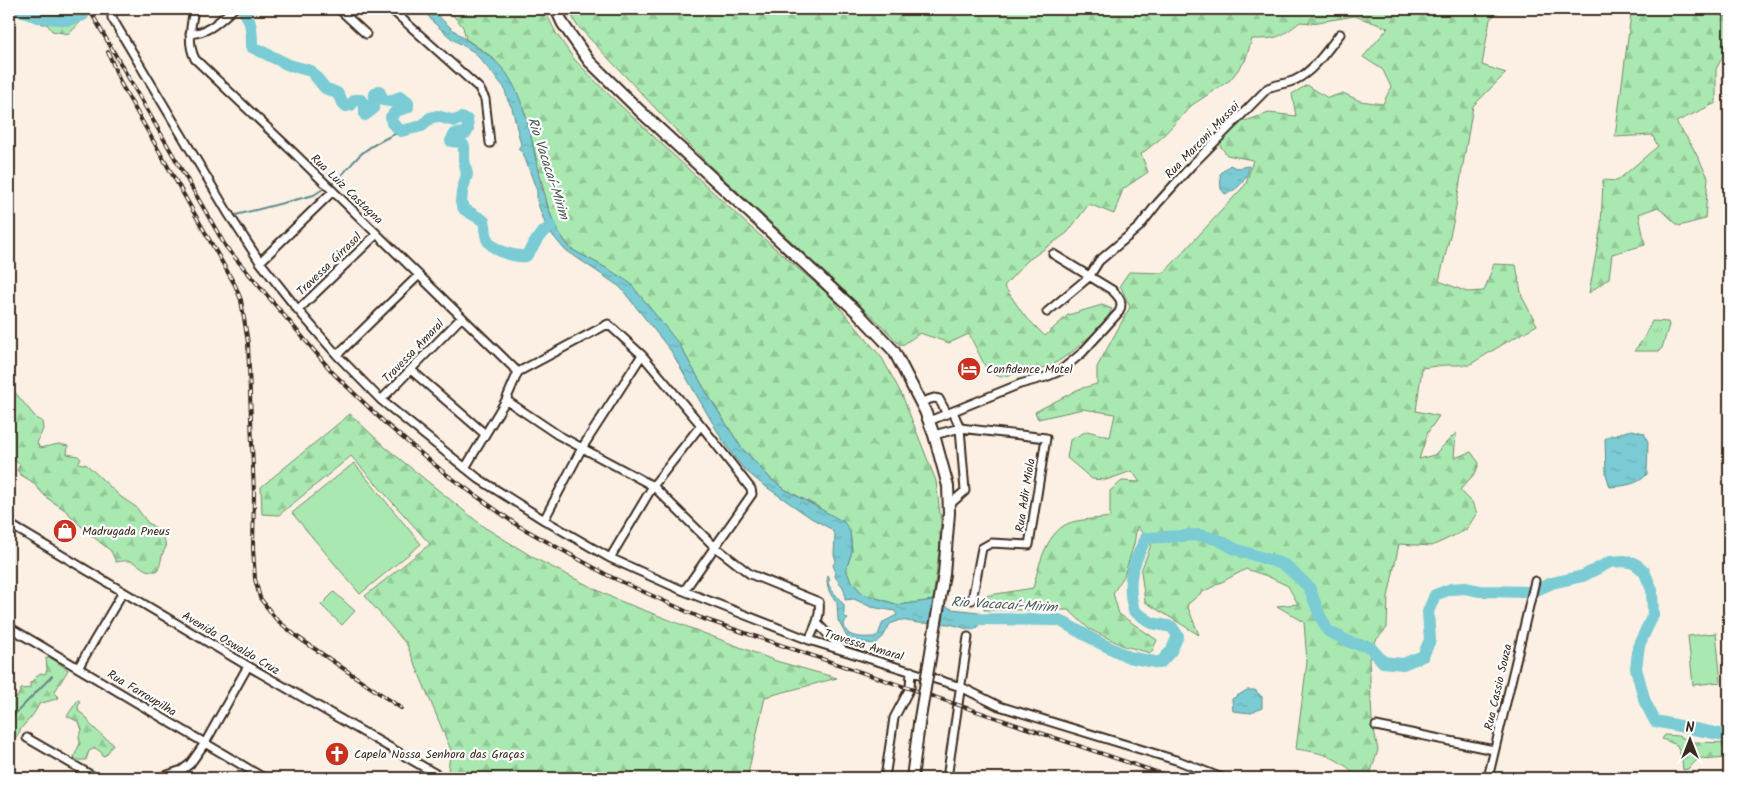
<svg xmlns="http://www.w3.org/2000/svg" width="1738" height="787" font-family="Kalam,sans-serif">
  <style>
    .grass { fill: url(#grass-tufts); stroke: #728a68 }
    .forest { fill: url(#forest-firs); stroke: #728a68 }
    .park { fill: #a9e9b1; stroke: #728a68 }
    .water { fill: url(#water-ripples); stroke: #618b8b }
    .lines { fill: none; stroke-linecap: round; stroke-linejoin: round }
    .stream { stroke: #618b8b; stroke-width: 2 }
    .river { stroke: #7acbd3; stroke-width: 12 }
    .minor-casing { stroke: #3b2a1e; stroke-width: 11 }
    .highway-casing { stroke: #3b2a1e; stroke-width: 14 }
    .minor { stroke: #fff; stroke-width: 7 }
    .highway { stroke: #fff; stroke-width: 10 }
    .rail-casing { stroke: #3b2a1e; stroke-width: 4 }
    .rail { stroke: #fff; stroke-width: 2; stroke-dasharray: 5.5; stroke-linecap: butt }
    .highway-bridge-casing { stroke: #3b2a1e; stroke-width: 14; stroke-linecap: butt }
    .highway-bridge { stroke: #fff; stroke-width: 10 }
    .labels { text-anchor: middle; stroke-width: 4.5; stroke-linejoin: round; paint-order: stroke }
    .street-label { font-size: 12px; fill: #3b2a1e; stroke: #fff }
    .poi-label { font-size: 12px; fill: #3b2a1e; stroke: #fff; text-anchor: start }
    .water-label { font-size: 14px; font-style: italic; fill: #4e5a54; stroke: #fff }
  </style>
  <defs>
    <pattern id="grass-tufts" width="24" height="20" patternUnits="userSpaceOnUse" patternTransform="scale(1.25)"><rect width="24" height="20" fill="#a9e9b1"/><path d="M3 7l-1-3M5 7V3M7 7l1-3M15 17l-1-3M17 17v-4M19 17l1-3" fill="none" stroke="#92c898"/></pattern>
    <pattern id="forest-firs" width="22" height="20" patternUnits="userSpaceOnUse" patternTransform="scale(1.25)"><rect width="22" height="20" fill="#a9e9b1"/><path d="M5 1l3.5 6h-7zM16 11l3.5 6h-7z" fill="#92c898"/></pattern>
    <pattern id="water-ripples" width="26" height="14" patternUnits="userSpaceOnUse" patternTransform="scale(1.25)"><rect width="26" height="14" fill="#7acbd3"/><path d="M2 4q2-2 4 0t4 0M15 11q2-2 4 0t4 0" fill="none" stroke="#6aaeb5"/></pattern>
  </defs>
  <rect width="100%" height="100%" fill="#fbf0e3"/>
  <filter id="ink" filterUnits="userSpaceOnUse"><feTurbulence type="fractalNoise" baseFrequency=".02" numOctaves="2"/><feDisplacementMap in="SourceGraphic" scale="10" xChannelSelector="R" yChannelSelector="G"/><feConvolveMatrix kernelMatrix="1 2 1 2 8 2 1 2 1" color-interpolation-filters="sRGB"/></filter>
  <g filter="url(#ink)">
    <path class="grass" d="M1652,321L1668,322L1669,325L1662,348L1659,351H1634L1643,340Z"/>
    <path class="forest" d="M9,9H69L70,11L78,10L82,13L83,19L69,34L52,31L47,24H42L35,16L31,19L14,15L9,18Z
      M441,9H544L556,33L574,59L604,90L747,224L830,296L882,358L902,395L936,481L941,521L939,552L933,600L899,605L863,594L851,581L846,570L852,551L850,531L817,506L786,490L771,479L741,447L708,395L679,344L610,270L571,249L555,227L546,200L526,115L507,75L492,57L466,39L463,27L451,13L444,14Z
      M569,9H1502L1490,19L1482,65L1506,73L1473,106L1453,223L1439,281L1467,292L1484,291L1494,264L1516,265L1522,297L1537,325L1505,343L1469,365H1444L1422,368L1416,411L1439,416L1428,432L1419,459L1434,455L1456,433L1454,458L1471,452L1479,463L1476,472L1460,490L1472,502L1477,513L1466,530L1432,546L1399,544L1388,597L1387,628L1376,640L1369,659L1372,720L1378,750L1369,778H1351V770C1330,754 1321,753 1296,749L1307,662L1304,622L1277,606L1298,604L1288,586L1267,576L1246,569L1201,593L1187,605L1199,635L1145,602L1141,571L1151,545L1137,526L1134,544L1124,576L1113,593L1119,614L1157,640L1151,653L1124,646L1089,629L1069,610H984V596L1033,588C1039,566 1045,535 1067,524C1077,519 1099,519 1110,517V491L1122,481L1140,482L1132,471L1106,480L1092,479L1067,458L1070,440L1087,431L1110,437L1115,414L1083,409L1038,419L1035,412L1079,389L1097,384V367L1130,307L1120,285L1129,272L1164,273L1246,184L1253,160L1227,155L1218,143L1242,122L1269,113L1296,116L1292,94L1307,85L1328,98L1343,93L1360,101L1383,104L1391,87L1383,70L1363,57L1388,28L1355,16L1312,23L1300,22C1280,38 1277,39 1252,39L1245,61L1230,80L1192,105L1159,140L1141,154L1148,172L1123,189L1114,214L1089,204L1067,233L1027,261L1004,286L1023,314L1045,336L1068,315L1102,305L1112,309L1104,324L1072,352L1051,366L1001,377L988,372L969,334L949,343L920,333L901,346L878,322L708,164L576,24Z
      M1613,9H1691L1729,17L1728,47L1716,69V103L1676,122L1691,144L1708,177L1705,219L1679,226L1658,207L1639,214L1645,245L1612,254L1609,278L1589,293L1601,226L1603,180L1617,181L1658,146L1652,135L1615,137L1631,14Z
      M9,385L37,419L42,421L43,429L37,443L40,448L59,444L68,446L67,454L78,456L81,459L78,463L87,465L121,497L136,507L147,522L163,533L166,547C160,556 162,564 157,571C143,572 144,567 133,562C128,560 121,561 116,562L111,551L86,531L65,510L47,498L31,481L21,475L17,470L20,465L9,455Z
      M350,414L385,447L484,527L536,559L615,599L776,661L837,678L765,697L747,778H462L448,770L451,750L407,645L365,596L430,544L351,456L279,515L262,514L261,487Z
      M46,658H51L68,670L54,693L59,698L39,704C34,715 31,717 24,725C19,730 19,735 14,739H9V695L17,698L21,689L30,688V683L40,673L45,674L47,670Z
      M78,700L80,701L78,707L79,712C91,718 86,722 93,727C99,733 106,739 113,744L106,755L103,756L101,752L95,748L89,751L86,760H77L74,757L80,743L79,736L82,730L79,722L67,716Z
      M1665,735L1678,736L1694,742L1729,743V758L1714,759L1699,758L1688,769L1683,770L1682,760L1677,745L1662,739Z"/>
    <path class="park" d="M354,463L421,544L360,594L292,513Z
      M334,592L355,611L342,625L321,605Z
      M1716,633L1721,682L1693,685L1688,636Z"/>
    <path class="water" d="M423,9H432C440,18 450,28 460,35C477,49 492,54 507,74C542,126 529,201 571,249L610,270L630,283L679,344L708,395L741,447L771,479L786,490L844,522L850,531L852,551L846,570L851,581L863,594L899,605L933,600L952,609L979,612L978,627L971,630L950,624L918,623L901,620L890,624L883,637L875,644L849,641L838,620L837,602C830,596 825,585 828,575L830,579L828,583L831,589L844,605V616L848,619L844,623C845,640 863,637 876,637L878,635L883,622L897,615L895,611L871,607L854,599L845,600C845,583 841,588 835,576V570L833,565L836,560L834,555L835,535L831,529L811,518L762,484L745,470L735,458L723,441L671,351L620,287L564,249L550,232H545L546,226L537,201V191L523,153L518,149L521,145L512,108L508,101L504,87L474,52L452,39L433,22Z
      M1230,165L1236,168L1249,166C1249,178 1237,191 1225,194L1221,189L1220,174Z
      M1632,430L1644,433L1648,442L1647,474C1638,485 1623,486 1610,487L1606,474L1605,439L1611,435L1615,436L1620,433Z
      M1247,690H1255L1262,697V708L1251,713L1233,711L1232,699Z"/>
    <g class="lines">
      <path class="stream" d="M60,9L68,20
        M330,185C342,177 349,166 359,156C370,145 390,136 404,130
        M236,215L314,195L326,187
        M9,720L52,676
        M509,778L510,774"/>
      <path class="river" d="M15,9L38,17L68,20L83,15
        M242,9C252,20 252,33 252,47L289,65L311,71L325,88L337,93L345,106L351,105L355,100H361L365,105V115L373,109L375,94L379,91L383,100L390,101L401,97L408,102V107L396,111L391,117L392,123L401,131L422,126L430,118L437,116L455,121L461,118L467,120L468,130L466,133L455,134L451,141L461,142L464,146V160L467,174L462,192L461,202L464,209L484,221C486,227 485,236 488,241C496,252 514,257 526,256L541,234L551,226
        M963,617L978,619L1059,620L1098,642L1129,657L1160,663L1171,651L1178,636L1172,627L1152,623L1134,611C1126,580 1132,566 1146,538L1200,535L1219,540L1235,549L1285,565L1309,587L1320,616L1328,631L1352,643L1370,647L1383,662L1403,664L1423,656L1430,640L1428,612L1435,595L1451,589L1465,588L1480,591L1532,592L1552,583L1583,576L1610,562L1624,561L1634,563L1644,571L1652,590L1653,615L1639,645L1636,668L1645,702L1655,721L1729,736"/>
      <g class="minor-casing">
        <path id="minor" d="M113,9L112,11V18L228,213L260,262L298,310L337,355L381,400L479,479L544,520L610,558L684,591L809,640L961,687L999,706L1179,761L1222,778
          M194,9C191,26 187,43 195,59L293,152L518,372
          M339,9L366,34
          M391,9L479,88L485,99L490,143
          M190,34C210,32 218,22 233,9
          M260,262L333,191
          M298,310L377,234
          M1047,312L1089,277L1099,261L1139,227L1157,204L1191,166L1268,88C1277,84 1286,84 1295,80C1314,71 1327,50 1340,34
          M337,355L419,275
          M411,370L485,434
          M381,400L462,317
          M506,400L558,435L653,486L714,546L750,574L819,602C821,617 815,627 809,640
          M921,402L934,398L939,399L947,414
          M929,421L1020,384L1046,377L1060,371L1082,353L1119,312C1124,302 1119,297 1112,290L1053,254
          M934,435L960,428L1046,438L1029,545L991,543L982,548L972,600
          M465,468L506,400L518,372L608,324L642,355L701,425L751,489L752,494L684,591
          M949,505L965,491L960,428L953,412
          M544,520L582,448L642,355
          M9,524L248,666L443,778
          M610,558L653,486L701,425
          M817,623L843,650
          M9,627L264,778
          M78,668L123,592
          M1376,726L1494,750
          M27,738L96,778
          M159,778L182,770L190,764L205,743L248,666
          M885,778L894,718L910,688L911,671
          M947,778L968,637
          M1488,778L1535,581"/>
      </g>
      <g class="highway-casing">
        <path id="highway" d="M556,9L563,24L589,61L640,111L857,312L894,351L925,411L934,435L948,486L949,513L944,574
          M912,778L919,724"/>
      </g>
      <use href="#minor" class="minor"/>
      <use href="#highway" class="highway"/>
      <g class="rail-casing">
        <path id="rail" d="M89,9L226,247L334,374L385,423L447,475L517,525L609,576L701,618L1174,778
          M108,52L121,84L235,285L241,300L248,343L254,494L253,548L255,579L260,598L276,619L296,636L401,708"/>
      </g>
      <use href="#rail" class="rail"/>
      <g class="highway-bridge-casing">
        <path id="highway-bridge" d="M919,724L944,574"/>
      </g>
      <use href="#highway-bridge" class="highway-bridge"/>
    </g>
  </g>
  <defs>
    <g id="hotel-disc" transform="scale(1.25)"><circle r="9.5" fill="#c8321e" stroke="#fff"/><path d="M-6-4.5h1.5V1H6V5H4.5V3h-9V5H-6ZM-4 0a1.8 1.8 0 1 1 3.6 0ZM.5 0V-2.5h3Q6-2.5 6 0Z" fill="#fff"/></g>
    <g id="shop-disc" transform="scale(1.25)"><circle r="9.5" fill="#c8321e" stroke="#fff"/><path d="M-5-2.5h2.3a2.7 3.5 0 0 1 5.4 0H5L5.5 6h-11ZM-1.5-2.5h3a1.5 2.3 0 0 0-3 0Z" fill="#fff"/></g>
    <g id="church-disc" transform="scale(1.25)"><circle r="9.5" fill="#c8321e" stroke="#fff"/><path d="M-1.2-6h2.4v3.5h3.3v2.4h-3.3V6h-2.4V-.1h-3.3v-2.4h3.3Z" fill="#fff"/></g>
  </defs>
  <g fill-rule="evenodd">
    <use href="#hotel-disc" x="969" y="369"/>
    <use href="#shop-disc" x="65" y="531"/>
    <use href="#church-disc" x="337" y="754"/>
  </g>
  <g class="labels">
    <g class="street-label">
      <text transform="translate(1202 140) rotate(-46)" y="4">Rua Marconi Mussoi</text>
      <text transform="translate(347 189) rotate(44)" y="4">Rua Luiz Castagna</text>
      <text transform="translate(329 264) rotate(-44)" y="4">Travessa Girrasol</text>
      <text transform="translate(413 351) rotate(-46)" y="4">Travessa Amaral</text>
      <text transform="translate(1025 495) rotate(-81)" y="4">Rua Adir Miola</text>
      <text transform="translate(231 643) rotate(31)" y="4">Avenida Oswaldo Cruz</text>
      <text transform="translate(864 645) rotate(17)" y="4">Travessa Amaral</text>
      <text transform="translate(1498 687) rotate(-77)" y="4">Rua Cassio Souza</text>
      <text transform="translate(142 693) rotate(31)" y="4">Rua Farroupilha</text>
    </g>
    <g class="poi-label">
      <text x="986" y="373">Confidence Motel</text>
      <text x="82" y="535">Madrugada Pneus</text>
      <text x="354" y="758">Capela Nossa Senhora das Graças</text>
    </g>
    <g class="water-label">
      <text transform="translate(549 168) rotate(72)" y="5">Rio Vacacaí-Mirim</text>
      <text transform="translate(1004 604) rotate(3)" y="5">Rio Vacacaí-Mirim</text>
    </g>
  </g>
  <rect width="1738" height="787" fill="none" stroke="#fff" stroke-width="30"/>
  <rect x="15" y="15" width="1708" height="757" fill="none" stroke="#3b2a1e" stroke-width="2" filter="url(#ink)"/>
  <g transform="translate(1690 740)" stroke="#ffffff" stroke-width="4" paint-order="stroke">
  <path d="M0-4L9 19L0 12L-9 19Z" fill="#3b2a1e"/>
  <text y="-8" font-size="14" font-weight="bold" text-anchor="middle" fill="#3b2a1e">N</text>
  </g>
</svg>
